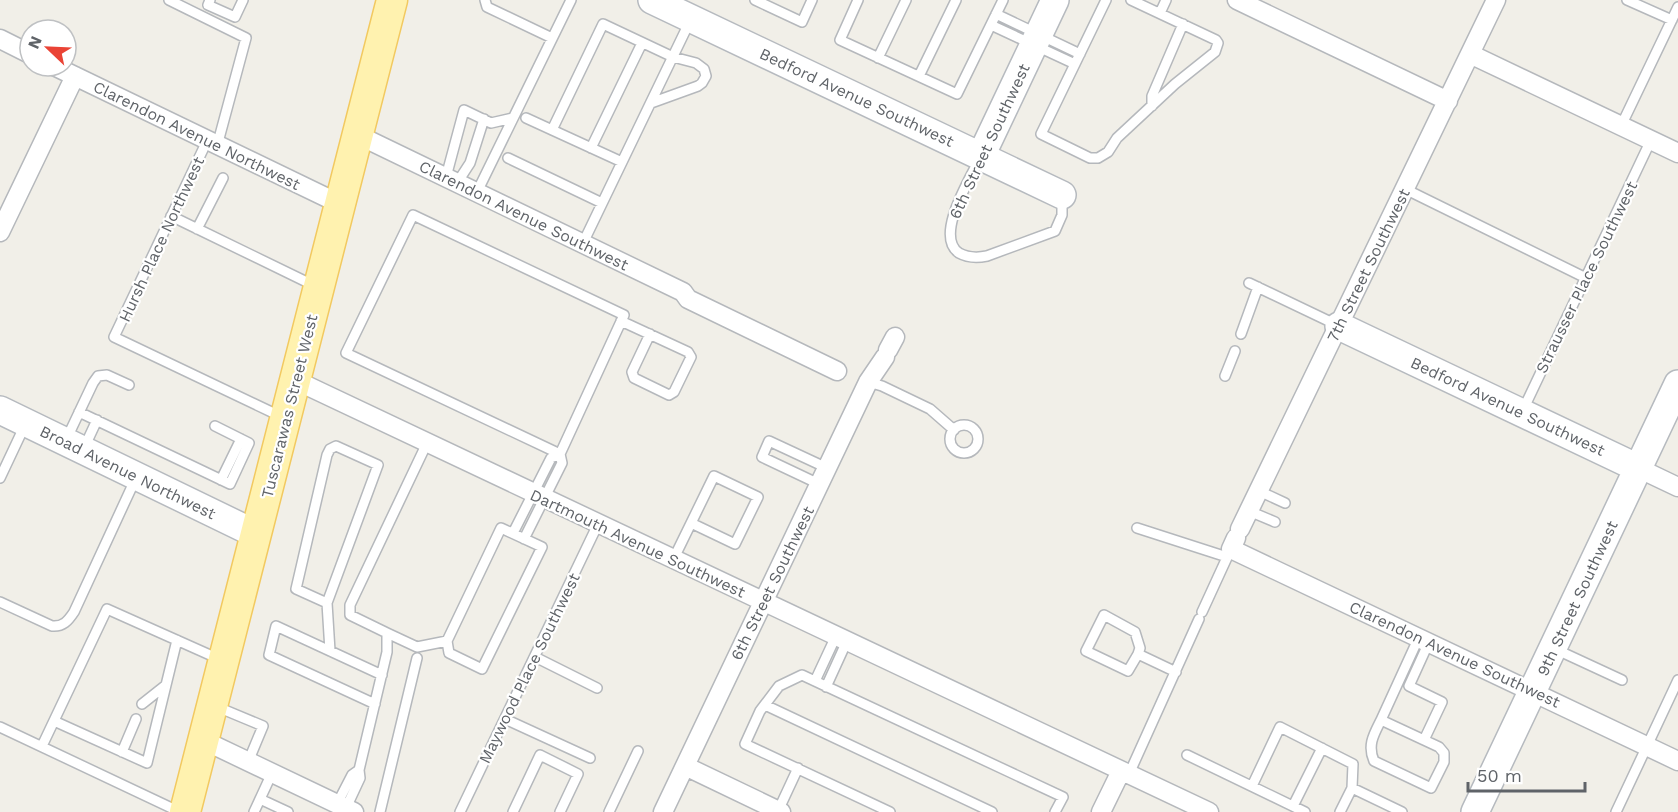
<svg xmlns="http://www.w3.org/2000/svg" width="1678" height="812" font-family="'Work Sans',sans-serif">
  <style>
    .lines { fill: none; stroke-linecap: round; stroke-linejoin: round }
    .lane-casing { stroke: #b5b8bc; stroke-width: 12 }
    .street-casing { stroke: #b5b8bc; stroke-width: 21 }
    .secondary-casing { stroke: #b6babf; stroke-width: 30 }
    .primary-casing { stroke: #f2c960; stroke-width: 33 }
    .lane { stroke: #fff; stroke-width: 9 }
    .street { stroke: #fff; stroke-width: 18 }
    .secondary { stroke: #fff; stroke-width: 27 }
    .primary { stroke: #fff2af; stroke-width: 30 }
    .labels { text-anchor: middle; stroke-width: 4.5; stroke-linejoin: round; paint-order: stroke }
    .street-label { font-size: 16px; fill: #5f6368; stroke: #fff }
  </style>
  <rect width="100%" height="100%" fill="#f1efe8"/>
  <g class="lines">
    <g class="lane-casing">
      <path id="lane" d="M169,0L246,38L217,146
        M210,0L208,5L235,17L243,0
        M485,0L487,7L552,38
        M755,0L802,22L812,0
        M858,0L840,40L957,94L1003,0
        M1106,0L1041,134L1090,158H1098L1108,152L1117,138L1175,84L1215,52L1218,43L1216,40L1131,0
        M1627,0L1672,20
        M1160,13L1166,0
        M996,14L1080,54
        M991,25L1075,64
        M878,58L906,0
        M919,76L956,0
        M1152,106V96L1183,24
        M526,118L622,162
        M1621,126L1678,7
        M552,130L603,24L673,57L696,63L704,69L706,76L702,83L698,86L651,103
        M207,141L114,337L282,417
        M591,148L642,43
        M508,158L602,203
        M980,158C970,179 934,236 959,253C968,258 977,258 987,256L1055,231L1062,215V198
        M446,177L464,110L491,123L513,118
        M457,183L470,163L484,119
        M1405,189L1586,278
        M477,192L571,0
        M171,216L315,286
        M197,229L223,178
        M583,243L690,21
        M1249,283L1337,325
        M621,321L688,352L691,357L674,392L669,395L634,378L632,372L650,334
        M1241,334L1258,287
        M1225,376L1235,351
        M868,382L882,386L930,409L954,430
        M79,412L230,484L249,443L215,426
        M1522,412L1651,140
        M950 439a14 14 0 1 1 28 0a14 14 0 1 1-28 0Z
        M66,440L93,383L98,376L107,375L129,385
        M84,448L97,420
        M0,478L25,425
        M221,480L241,439
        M819,484L762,457L769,441L827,468
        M1259,491L1285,503
        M1249,511L1275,522
        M501,528L542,547L482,669L449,653L447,641Z
        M1137,528L1227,557
        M513,533L551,458L560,454
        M524,539L562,463L560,454L624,315L413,215L346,353L560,454
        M673,560L714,476L758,497L735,544L691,523
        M0,602L52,626C63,627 68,621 74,612L135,480
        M327,603L296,589L327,455L330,449L336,446L378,465L327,603L330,651
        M1202,612L1230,551
        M387,633L417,647L447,641
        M1555,649L1622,680
        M1138,654L1140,648L1135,632L1104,615L1086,651L1128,671L1138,654L1176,672
        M535,657L597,688
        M815,681L836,636
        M826,687L847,641
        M142,704L166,685
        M375,704L269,655L276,626L382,675
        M765,705L992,812
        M215,706L263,726L248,762
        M505,719L590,758
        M1381,720L1439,747L1444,753V762L1431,788L1374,761C1367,745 1374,734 1381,720Z
        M1381,720L1419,637
        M54,721L147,763L177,640
        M0,727L180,812
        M1424,740L1442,702L1409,686L1429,642
        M42,746L107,609L219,659
        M122,752L136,719
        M1187,755L1305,812
        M1129,774L1199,619
        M1252,786L1280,727L1353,764L1352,788
        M260,799L288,812
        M337,804L352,775L359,770
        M1293,806L1322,748
        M346,808L360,778L359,770L387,652V633L350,615V605L427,443
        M778,811L798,768
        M254,812L272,773
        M380,812L417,658
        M460,812L598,524
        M513,812L540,755L578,774L560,812
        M609,812L638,751
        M890,812L745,744L760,711L779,686L802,675L1063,797L1055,812
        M1340,812L1352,788L1402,812
        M1616,812L1678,680"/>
    </g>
    <g class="street-casing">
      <path id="street" d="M1237,0L1448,101
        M0,39L30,54
        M1470,54L1678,153
        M54,66L340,204
        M358,135L683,292L688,299L837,371
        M0,232L75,76
        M888,350L895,337
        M295,380L1209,812
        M1638,468L1678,487
        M1240,529L1496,0
        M1236,538L1231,549L1678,761
        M203,740L354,812
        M685,766L781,812
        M663,812L868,382L885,357
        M1101,812L1121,771"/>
    </g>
    <g class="secondary-casing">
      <path id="secondary" d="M652,0L1062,195
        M981,156L1055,0
        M1339,326L1638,468
        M0,410L256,534
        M1475,812L1678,384"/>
    </g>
    <g class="primary-casing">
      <path id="primary" d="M185,812L392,0"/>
    </g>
    <use href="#lane" class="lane"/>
    <use href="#street" class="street"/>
    <use href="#secondary" class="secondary"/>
    <use href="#primary" class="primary"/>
  </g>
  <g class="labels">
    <g class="street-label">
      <text transform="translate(857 97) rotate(25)" y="6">Bedford Avenue Southwest</text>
      <text transform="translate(197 135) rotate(26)" y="6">Clarendon Avenue Northwest</text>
      <text transform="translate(989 141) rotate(-65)" y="6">6th Street Southwest</text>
      <text transform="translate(524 215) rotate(26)" y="6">Clarendon Avenue Southwest</text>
      <text transform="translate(161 239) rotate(-65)" y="6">Hursh Place Northwest</text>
      <text transform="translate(1368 265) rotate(-64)" y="6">7th Street Southwest</text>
      <text transform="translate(1586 277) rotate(-64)" y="6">Strausser Place Southwest</text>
      <text transform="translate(289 406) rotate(-76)" y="6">Tuscarawas Street West</text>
      <text transform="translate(1508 406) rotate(25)" y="6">Bedford Avenue Southwest</text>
      <text transform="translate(128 472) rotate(26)" y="6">Broad Avenue Northwest</text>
      <text transform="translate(638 543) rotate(25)" y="6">Dartmouth Avenue Southwest</text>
      <text transform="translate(772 583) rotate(-64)" y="6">6th Street Southwest</text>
      <text transform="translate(1577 598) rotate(-65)" y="6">9th Street Southwest</text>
      <text transform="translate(1455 654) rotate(25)" y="6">Clarendon Avenue Southwest</text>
      <text transform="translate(529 668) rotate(-64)" y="6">Maywood Place Southwest</text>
    </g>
  </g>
  <g transform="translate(48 48) rotate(293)"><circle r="28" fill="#ffffff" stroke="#bfc1c3" stroke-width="1.5"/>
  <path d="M0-4.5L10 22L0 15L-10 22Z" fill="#ea4335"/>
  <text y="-9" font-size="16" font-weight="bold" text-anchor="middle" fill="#5f6368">N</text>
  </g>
  <path d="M1468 782v9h117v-9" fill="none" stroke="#5f6368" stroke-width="3"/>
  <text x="1477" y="782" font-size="18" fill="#5f6368" stroke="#ffffff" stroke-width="4.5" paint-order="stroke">50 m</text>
</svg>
